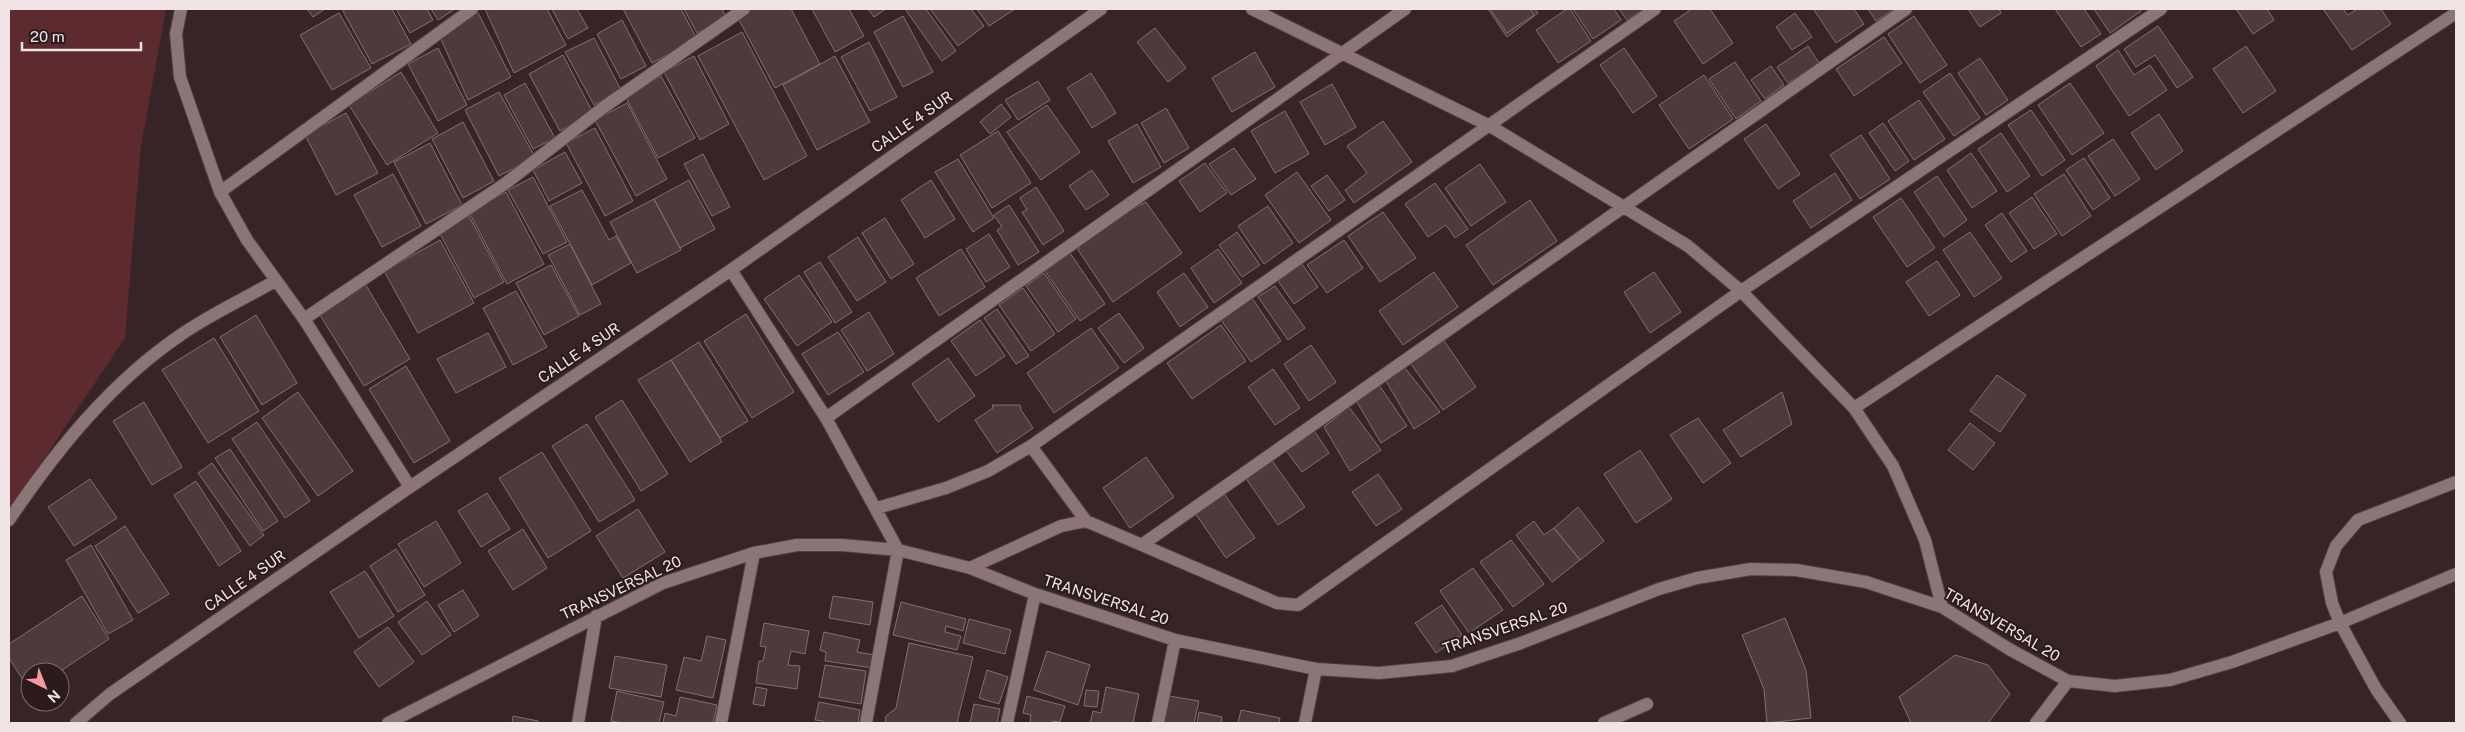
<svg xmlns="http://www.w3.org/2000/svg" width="2465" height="732" font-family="'Public Sans',sans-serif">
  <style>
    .green { fill: #5d2a30 }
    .building { fill: #4e3a3c; stroke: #846e6f }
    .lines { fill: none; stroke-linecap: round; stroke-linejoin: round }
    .minor-casing { stroke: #504142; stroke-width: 14 }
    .minor { stroke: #8b7576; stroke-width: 12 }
    .labels { text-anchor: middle; stroke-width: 4; stroke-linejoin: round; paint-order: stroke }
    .street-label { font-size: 15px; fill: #f0e4e4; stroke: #2c1b1c }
  </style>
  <rect width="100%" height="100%" fill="#372426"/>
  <path class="green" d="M9,9H166L141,146L125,338L9,511Z"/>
  <path class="building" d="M307,9H325L313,17Z
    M346,9H392L411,44L372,64L343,11Z
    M396,9H427L433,20L410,33Z
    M431,9H455L438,20Z
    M485,9H547L566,45L514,73Z
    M552,9H577L588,28L568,39Z
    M623,9H681L697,39L652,63Z
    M684,9H722L726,17L697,33Z
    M752,9H791L820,64L775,88L737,16Z
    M812,9H849L864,36L835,52Z
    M868,9H886L874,17Z
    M905,9H926L956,51L942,61Z
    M930,9H971L984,26L958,46Z
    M977,9H1015L989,26Z
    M1488,9H1535L1538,13L1507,37Z
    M1490,9H1530L1534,15L1507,33Z
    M1567,9H1570L1591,41L1558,63L1536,30Z
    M1573,9H1614L1621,20L1593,39Z
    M1619,9H1644L1627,20Z
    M1692,9H1710L1733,43L1703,64L1674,21Z
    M1816,9H1854L1864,24L1836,43L1814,10Z
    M1868,9H1894L1876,21Z
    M1968,9H1999L2001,13L1980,27Z
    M2055,9H2084L2101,34L2081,47Z
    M2094,9H2139L2141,11L2110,33Z
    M2236,9H2267L2274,20L2253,34Z
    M2323,9H2343L2348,15L2357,9H2381L2391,24L2352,50Z
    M477,11L511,77L468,100L441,39Z
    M339,13L371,68L332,90L300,35Z
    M1795,13L1812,37L1792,50L1776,27Z
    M903,16L933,72L903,87L874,32Z
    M1914,16L1947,65L1920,83L1888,34Z
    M622,20L646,66L621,79L597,34Z
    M2158,26L2193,77L2177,88L2155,55L2136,67L2124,49Z
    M1155,28L1186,68L1168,82L1137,42Z
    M742,32L807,156L764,180L698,56Z
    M1884,37L1902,63L1854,96L1836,69Z
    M594,38L621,90L594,105L565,52Z
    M869,42L897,97L870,111L841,57Z
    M1808,46L1819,63L1788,83L1777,67Z
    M2246,46L2276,91L2243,113L2213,69Z
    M438,48L467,105L438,121L408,64Z
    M1624,48L1657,96L1633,113L1600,65Z
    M2118,50L2134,75L2150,65L2167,90L2129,116L2096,66Z
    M1255,52L1275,87L1232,112L1212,78Z
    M563,55L593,113L560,131L529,74Z
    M694,56L729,124L700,140L664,72Z
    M835,56L870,122L817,150L783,85Z
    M1980,58L2008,100L1986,115L1958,73Z
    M1735,62L1761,101L1736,119L1709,79Z
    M1771,66L1784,85L1765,99L1751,80Z
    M401,72L438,133L387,165L349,105Z
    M1091,73L1116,113L1092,128L1067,88Z
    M1950,73L1980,118L1954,136L1923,92Z
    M1704,75L1733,119L1689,149L1659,105Z
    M661,76L695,138L658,158L625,96Z
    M1038,81L1050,100L1018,120L1005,100Z
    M525,83L555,138L533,149L504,95Z
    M2070,83L2104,133L2072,155L2038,105Z
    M1332,84L1356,127L1325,145L1300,102Z
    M499,92L535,157L499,176L465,110Z
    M1919,100L1945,139L1914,160L1888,121Z
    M627,103L667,179L636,196L595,120Z
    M1001,104L1011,117L990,134L980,122Z
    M1047,105L1080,152L1041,180L1007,132Z
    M1166,108L1189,148L1164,163L1141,123Z
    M2031,110L2065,160L2042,176L2008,125Z
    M1285,111L1309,154L1275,173L1251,131Z
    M346,113L378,173L336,195L305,135Z
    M2159,114L2183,151L2156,170L2131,133Z
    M1383,121L1412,162L1354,203L1345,190L1367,173L1347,146Z
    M463,122L494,181L463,198L432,139Z
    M1883,123L1909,161L1895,171L1869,133Z
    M1137,124L1161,167L1133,183L1108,141Z
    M1766,124L1800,174L1778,189L1744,139Z
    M595,128L633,201L605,216L566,143Z
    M998,131L1031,183L992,208L960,155Z
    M2001,133L2030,176L2007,192L1978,149Z
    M1861,135L1890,179L1860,199L1830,155Z
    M2113,139L2140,179L2115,196L2088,156Z
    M430,143L462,205L426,224L394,162Z
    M1234,148L1256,179L1231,195L1209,164Z
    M565,152L582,183L549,201L533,170Z
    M1971,153L1997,191L1972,208L1947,170Z
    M703,154L730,207L712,216L684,164Z
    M2084,158L2110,198L2093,210L2066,170Z
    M958,159L994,218L973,232L935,172Z
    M1205,163L1227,193L1200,212L1179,181Z
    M1480,164L1506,202L1471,226L1445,188Z
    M1092,170L1109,195L1086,210L1069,186Z
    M1297,172L1331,220L1299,243L1265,195Z
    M1835,173L1852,200L1811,228L1793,201Z
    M393,174L421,226L382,247L354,195Z
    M2064,174L2091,216L2062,236L2034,194Z
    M1327,175L1345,200L1329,211L1311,186Z
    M1937,176L1967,220L1944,237L1914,192Z
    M533,177L567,242L543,254L508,190Z
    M689,180L715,229L680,248L654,199Z
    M931,180L955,219L925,238L901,200Z
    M1435,183L1468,229L1455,238L1446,225L1428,237L1405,204Z
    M1036,187L1064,231L1043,245L1022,212L1027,210L1020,198Z
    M582,190L609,240L616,236L631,263L592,285L550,206Z
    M506,192L544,264L507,284L469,212Z
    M2032,197L2057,234L2034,249L2009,213Z
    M1901,198L1935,248L1907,267L1873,217Z
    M654,199L681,250L637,273L610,222Z
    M1530,200L1557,241L1493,285L1466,245Z
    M1146,202L1182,253L1113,302L1078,250L1081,243L1126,212Z
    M1009,205L1039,252L1018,265L997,230L1002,227L994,215Z
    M1268,206L1293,243L1264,264L1238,226Z
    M1383,212L1416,258L1380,282L1348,236Z
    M2002,213L2027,251L2011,262L1985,225Z
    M469,216L504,282L474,298L439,232Z
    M885,218L914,264L891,279L862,233Z
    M1237,232L1260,265L1242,277L1219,245Z
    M1970,232L2002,278L1974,297L1943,250Z
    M989,234L1010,267L986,282L966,249Z
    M858,237L886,282L857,301L828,257Z
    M440,240L474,303L418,333L384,271Z
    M1344,240L1363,268L1327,293L1307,265Z
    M570,244L601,304L580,315L548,255Z
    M961,249L985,287L939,316L916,278Z
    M1218,249L1242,283L1214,303L1191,268Z
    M1070,253L1105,304L1080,321L1045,271Z
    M1937,261L1960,295L1929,316L1906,282Z
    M820,262L852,312L835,323L804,272Z
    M1302,264L1318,287L1294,304L1278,281Z
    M551,265L579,316L544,335L516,283Z
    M1434,272L1458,307L1403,345L1379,311Z
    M1654,272L1681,312L1650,333L1624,292Z
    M1044,273L1076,319L1058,332L1026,286Z
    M1184,273L1208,307L1180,327L1157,292Z
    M799,275L832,322L797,346L764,299Z
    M364,282L410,359L364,386L320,315Z
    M1275,286L1305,328L1288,340L1258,297Z
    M1023,288L1055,334L1031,351L999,305Z
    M516,291L547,347L513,365L483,308Z
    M1252,298L1281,341L1251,362L1221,320Z
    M997,309L1029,356L1016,364L984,318Z
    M869,312L894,354L867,371L841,330Z
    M1119,313L1144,348L1124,363L1098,328Z
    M746,314L794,392L752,418L704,341Z
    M256,315L297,383L262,405L220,337Z
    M980,320L1005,356L976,376L951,341Z
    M1221,325L1246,361L1192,399L1167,363Z
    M1091,328L1119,368L1054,413L1027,373Z
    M838,332L864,372L828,395L802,354Z
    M488,333L506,367L456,393L437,359Z
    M214,338L259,411L208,443L162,370Z
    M1442,338L1476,387L1443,410L1409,361Z
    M699,342L748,421L720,438L671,360Z
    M1311,345L1336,382L1309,401L1284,364Z
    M948,358L975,396L938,422L912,384Z
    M671,360L722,442L690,462L638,380Z
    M406,366L450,441L414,463L369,389Z
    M1405,368L1440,412L1414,429L1386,381Z
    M1273,369L1300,408L1275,425L1248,387Z
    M1997,375L2026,395L2000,432L1970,411Z
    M1379,385L1407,426L1381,443L1357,402Z
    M298,392L353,471L318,496L262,418Z
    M1782,392L1792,424L1741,457L1723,430Z
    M622,400L668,474L641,491L595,417Z
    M144,402L182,467L152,485L113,421Z
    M992,405H1020L1021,410L1033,428L997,453L975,420L993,408Z
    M1349,407L1381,450L1350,471L1324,427Z
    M1698,418L1731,463L1703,483L1670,435Z
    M257,422L310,501L285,518L232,439Z
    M1970,423L1995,443L1973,470L1948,450Z
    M587,424L635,500L599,522L552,446Z
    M1313,429L1329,453L1302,472L1285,449Z
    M230,449L278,521L263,531L215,458Z
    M1640,450L1672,499L1636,523L1604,474Z
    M542,452L591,531L548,558L499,478Z
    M1146,457L1174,497L1130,528L1103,488Z
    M1271,459L1305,507L1278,525L1245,477Z
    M212,463L264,535L250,546L198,473Z
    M1378,474L1402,509L1376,526L1352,492Z
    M90,479L117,518L74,546L48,507Z
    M196,481L241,551L219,566L174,495Z
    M1223,492L1255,538L1226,558L1195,513Z
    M487,493L510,529L481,547L458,511Z
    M1578,507L1604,541L1580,560L1554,528Z
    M638,509L665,552L623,578L596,536Z
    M436,521L461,563L424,587L398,544Z
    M1534,521L1544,535L1554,528L1580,560L1552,582L1516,535Z
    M125,526L169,594L138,613L95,546Z
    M523,529L547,568L513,590L488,551Z
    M1511,540L1544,584L1513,607L1480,562Z
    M91,545L133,620L108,634L66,560Z
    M396,549L425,595L398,612L370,566Z
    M1473,568L1503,610L1469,633L1440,591Z
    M365,571L394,616L359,638L330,592Z
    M463,590L479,616L454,632L438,605Z
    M82,596L109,639L59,672H30V691L9,658V644Z
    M833,596L873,602L870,625L829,618Z
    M427,601L451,635L422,655L398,622Z
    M901,602L966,619L963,631L946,626L945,632L961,636L957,650L893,635Z
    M1442,605L1462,635L1436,653L1415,623Z
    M1785,618L1806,670L1811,718L1767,723L1764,689L1742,635Z
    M969,619L1011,630L1005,654L963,643Z
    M764,623L809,631L805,654L791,651L788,665L800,666L797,689L756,683L759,661H763L766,647L760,646Z
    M388,627L414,662L379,687L354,652Z
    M824,632L860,640L857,652L875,655L873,668L825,661L826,652L820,650Z
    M707,636L726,640L713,698L676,690L684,657L701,661Z
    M909,643L973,657L957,723H885L886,716L896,708Z
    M1047,651L1090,665L1078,705L1034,690Z
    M1955,655L1988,665L2010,694L1988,723H1911L1899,697Z
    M615,656L667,665L661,697L609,688Z
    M825,665L866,671L861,704L819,697Z
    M987,670L1008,677L999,704L979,698Z
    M756,687L767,689L764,706L753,704Z
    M1106,687L1139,694L1133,723H1090L1093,711L1101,713Z
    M1086,690L1099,691L1097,707L1084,706Z
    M617,691L664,702L659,722L664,723H622L611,721Z
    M1027,696L1065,706L1060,722L1052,721V723H1030L1031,715L1023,713Z
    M1169,696L1199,701L1194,723H1160Z
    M680,697L717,705L713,723H663L665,713L676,716Z
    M819,702L860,710L858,723H823V721L815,720Z
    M974,704L1000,709L997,723H970Z
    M1241,710L1280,718L1279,723H1238Z
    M1199,712L1222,717L1221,723H1197Z
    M513,716L538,721V723H512Z"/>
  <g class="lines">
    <g class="minor-casing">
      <path id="minor" d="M181,9L176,34L180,77L220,192L247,240L304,319L410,487
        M1252,9L1490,126L1688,246L1741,291L1854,408L1893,466L1925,540L1942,607
        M220,192L472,9
        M731,270L826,418L898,550L866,723
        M304,319L506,183L604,107L744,9
        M1854,408L2456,13
        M826,418L1405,9
        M1031,446L1086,521
        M877,508L946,488L988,471L1031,446L1655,9
        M9,520C57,449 111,382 182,334C211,314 244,299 275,281
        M1143,544L1906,9
        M970,568L1061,526L1086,521L1277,603L1298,605L1741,291L2161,9
        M76,723L110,694L410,487L731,270L1101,9
        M388,723L663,583L754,553L797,545H842L898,550L970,568L1035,594L1175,640L1316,669L1379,673L1452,666L1521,643L1659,589L1697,578L1751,569L1796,570L1866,582L1942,607L2009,649L2068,681L2115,686L2170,680L2232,662L2340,623L2456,574
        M578,723L596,616
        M721,723L754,553
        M1007,723L1035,594
        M1158,723L1175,640
        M1305,723L1316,669
        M1604,723L1647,704
        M2036,723L2068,681
        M2400,723L2376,689L2340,623L2332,603L2326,572L2336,546L2358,520L2456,482"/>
    </g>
    <use href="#minor" class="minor"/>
  </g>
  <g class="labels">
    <g class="street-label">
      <text transform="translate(912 122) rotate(-35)" y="5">CALLE 4 SUR</text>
      <text transform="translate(579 353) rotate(-34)" y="5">CALLE 4 SUR</text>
      <text transform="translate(245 581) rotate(-35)" y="5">CALLE 4 SUR</text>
      <text transform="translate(621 588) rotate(-25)" y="5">TRANSVERSAL 20</text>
      <text transform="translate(1106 600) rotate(18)" y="5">TRANSVERSAL 20</text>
      <text transform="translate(2002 625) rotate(30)" y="5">TRANSVERSAL 20</text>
      <text transform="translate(1505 628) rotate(-19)" y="5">TRANSVERSAL 20</text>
    </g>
  </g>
  <rect width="2465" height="732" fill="none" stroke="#f0e4e4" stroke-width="20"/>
  <g transform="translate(45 687) rotate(137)"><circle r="24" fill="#2c1b1c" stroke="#7a6b6c"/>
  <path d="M0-4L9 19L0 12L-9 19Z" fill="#f49aa2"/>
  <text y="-8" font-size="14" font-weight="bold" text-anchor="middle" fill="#f0e4e4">N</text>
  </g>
  <path d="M22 42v8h119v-8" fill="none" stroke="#f0e4e4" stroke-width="2.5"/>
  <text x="30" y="42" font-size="15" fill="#f0e4e4" stroke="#2c1b1c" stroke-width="4" paint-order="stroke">20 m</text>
</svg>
